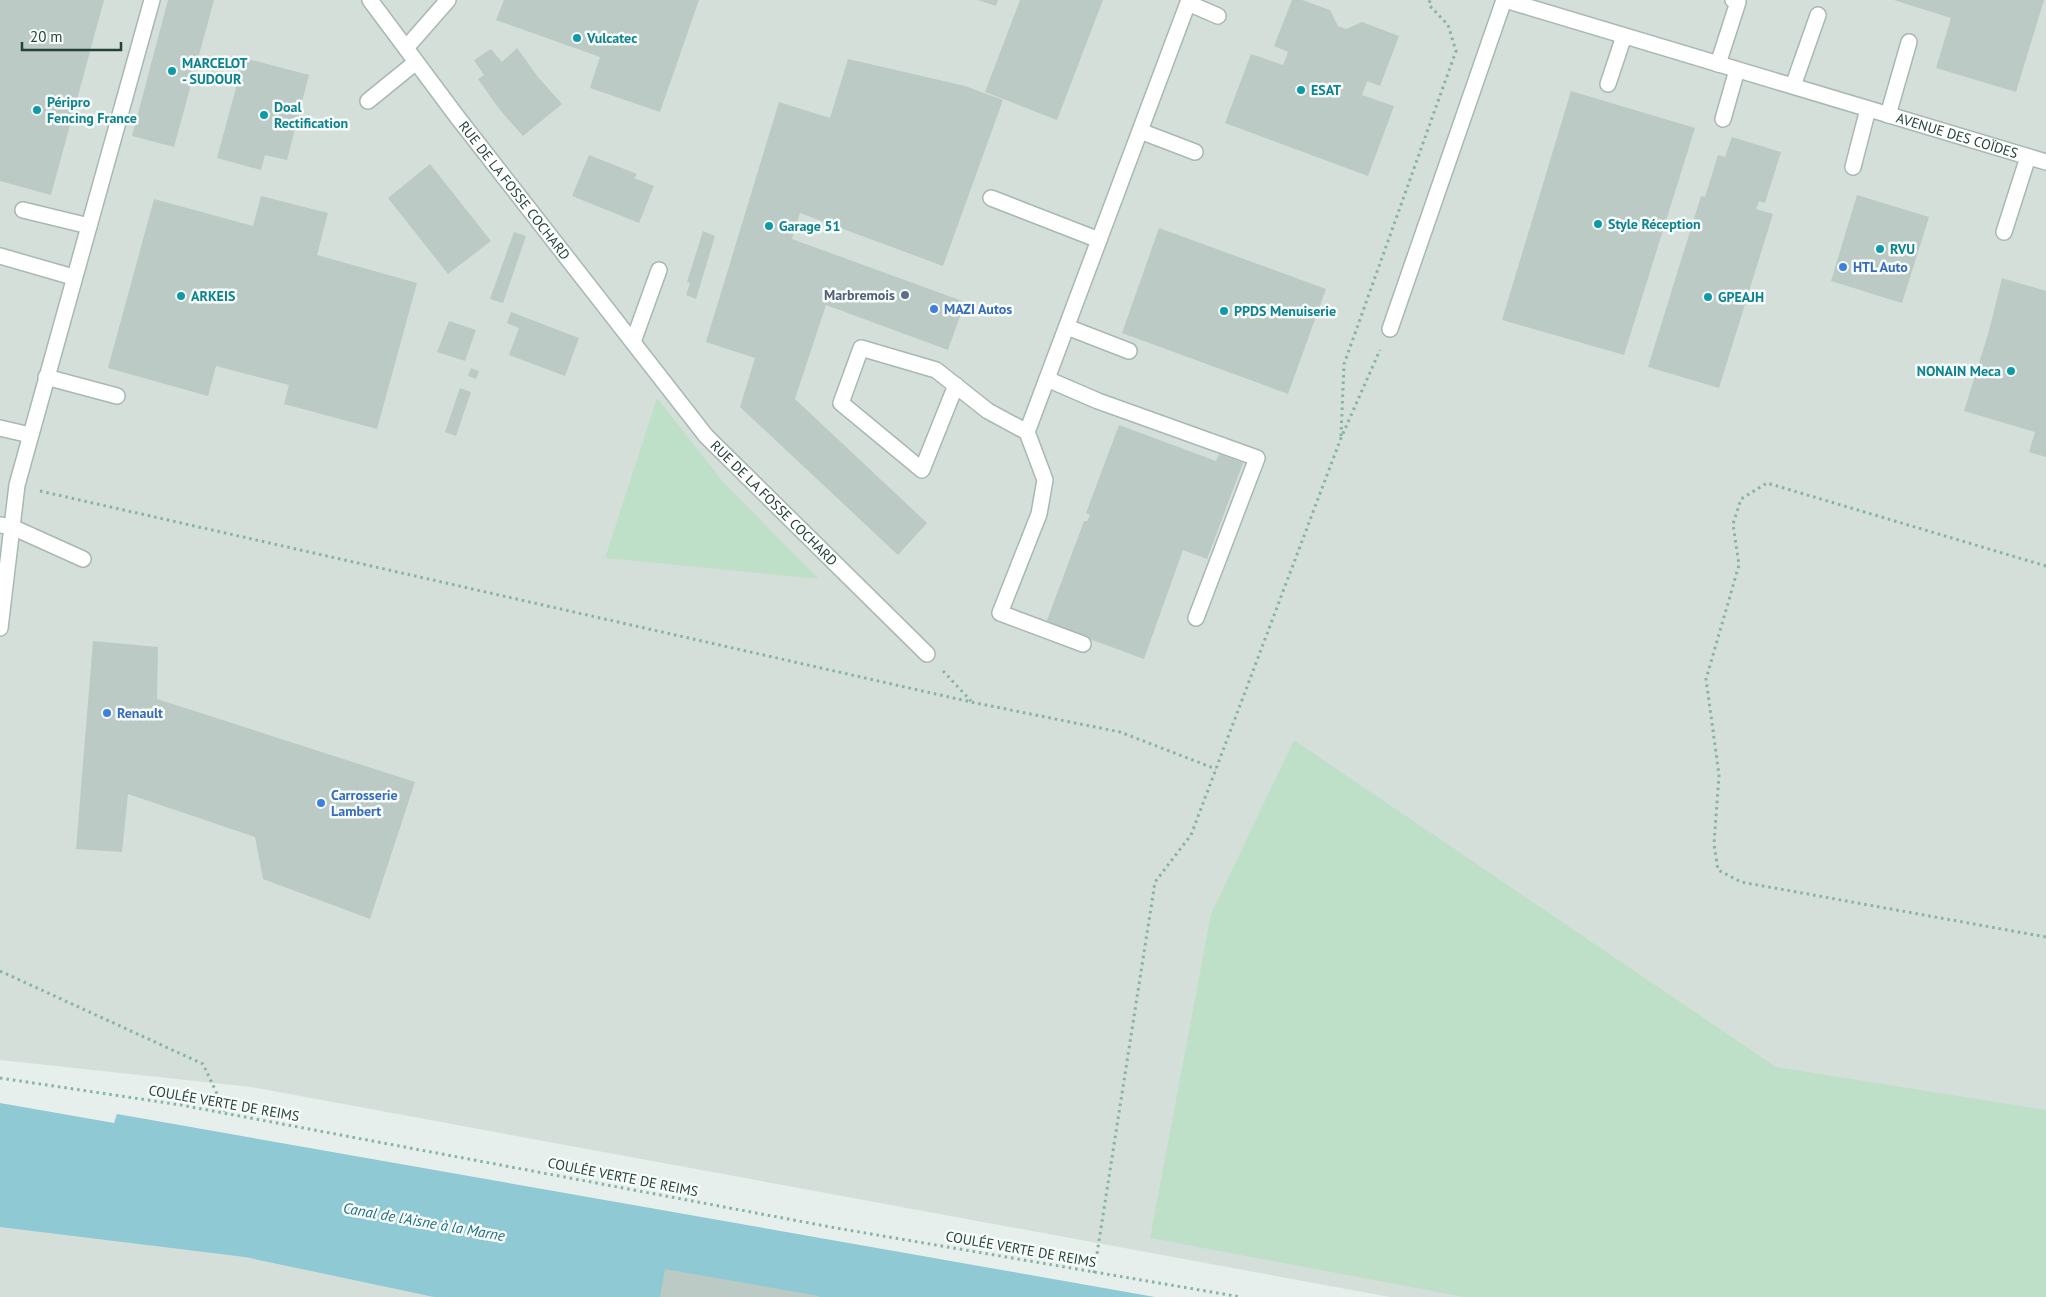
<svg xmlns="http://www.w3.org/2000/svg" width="2046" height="1297" font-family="'PT Sans',sans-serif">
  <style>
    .built { fill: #d4dfda }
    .green { fill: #bfe0c8 }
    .water { fill: #8ec9d4 }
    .building { fill: #bbcac4 }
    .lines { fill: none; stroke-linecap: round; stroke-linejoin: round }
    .minor-casing { stroke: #a8b8b2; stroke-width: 18 }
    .path { stroke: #86b3a5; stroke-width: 3; stroke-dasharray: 2.5 4; stroke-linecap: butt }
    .minor { stroke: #fff; stroke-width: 15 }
    .culture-dot { fill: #0f9aa8; stroke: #f7fbf9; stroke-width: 2 }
    .shop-dot { fill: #3f7fe0; stroke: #f7fbf9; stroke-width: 2 }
    .service-dot { fill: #5c6f8a; stroke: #f7fbf9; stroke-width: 2 }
    .labels { text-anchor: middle; stroke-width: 5; stroke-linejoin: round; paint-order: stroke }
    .culture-label { font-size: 14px; font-weight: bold; fill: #0d838f; stroke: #f7fbf9; text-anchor: start }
    .street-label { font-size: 14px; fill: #24423a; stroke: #f7fbf9 }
    .shop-label { font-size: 14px; font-weight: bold; fill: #366cbe; stroke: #f7fbf9; text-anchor: start }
    .service-label { font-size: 14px; font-weight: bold; fill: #4e5e75; stroke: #f7fbf9; text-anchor: end }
    .water-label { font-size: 15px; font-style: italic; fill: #1c6f80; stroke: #f7fbf9 }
  </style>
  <rect width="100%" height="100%" fill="#e6efeb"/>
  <path class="built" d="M0,0H2046V1297H1390L251,1087L0,1060Z
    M0,1146L853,1297H0Z"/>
  <path class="green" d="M657,398L724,483L819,579L605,558Z
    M1294,740L1776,1067L2046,1110V1297H1464L1150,1238L1211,914Z"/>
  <path class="water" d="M0,1103L114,1123L117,1114L1155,1297H434L245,1257L0,1227Z"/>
  <path class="building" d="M0,0H104L51,195L0,181Z
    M168,0H214L174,147L132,136Z
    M504,0H699L660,112L590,88L600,57L496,20Z
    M978,0H998L996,6Z
    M1020,0H1103L1057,120L985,92Z
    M1292,0H1302L1330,10L1338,26L1346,29L1362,22L1399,36L1380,86L1367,81L1362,95L1394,106L1368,176L1225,123L1251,54L1283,65L1288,52L1274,46Z
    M1894,0H2044L2016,92L1936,68L1951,18Z
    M517,48L538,77L562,104L523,136L499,109L478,79L484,75L474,60L491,49L502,62Z
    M244,58L309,75L287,160L265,155L261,170L217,158Z
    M848,59L965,86L1003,100L943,266L800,213L792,239L965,302L948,350L826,305L795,399L927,523L898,555L740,407L755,358L706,342L779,102L830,118Z
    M1571,91L1695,128L1624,355L1502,320Z
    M1732,137L1781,152L1765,203L1759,201L1756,209L1773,214L1719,388L1648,367L1701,196L1705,197L1718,155L1725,157Z
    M589,155L637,174L634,178L654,186L639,223L572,196Z
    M430,164L491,241L448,274L388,198Z
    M1857,195L1929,217L1902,303L1831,281Z
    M261,196L328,213L317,255L417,283L377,429L284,404L289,385L216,366L208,396L108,368L154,199L253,226Z
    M1159,228L1326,289L1288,394L1122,333Z
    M703,231L715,236L696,299L686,295L690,283L687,282Z
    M514,232L526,236L503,303L490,299Z
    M2002,278L2046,291V457L2029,452L2035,432L1964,411L1989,331Z
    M511,312L579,338L565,376L509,355L519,328L507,323Z
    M449,321L476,330L465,361L437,352Z
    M471,368L479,371L476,379L468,376Z
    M460,388L471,392L456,436L445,432Z
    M1119,425L1216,461L1219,454L1243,463L1207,559L1183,550L1144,659L1046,623L1084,521H1087L1090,515L1086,513Z
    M93,641L158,647L157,699L415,782L370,919L263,879L255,837L128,794L122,852L76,849Z
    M665,1269L819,1296V1297H660Z"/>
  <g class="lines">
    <g class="minor-casing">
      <g id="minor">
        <path id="s1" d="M370,0L458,118L706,436L927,654"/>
        <path id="s2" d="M1505,0L2046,162"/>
        <path d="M1188,3L1218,16"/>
        <path d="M406,48L448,0"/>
        <path d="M1718,64L1738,2L1733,0"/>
        <path d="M1608,84L1624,36"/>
        <path d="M1793,86L1818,15"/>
        <path d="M368,101L416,62"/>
        <path d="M1888,115L1909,42"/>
        <path d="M1723,119L1737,70"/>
        <path d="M1140,131L1195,152"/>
        <path d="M1853,167L1868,109"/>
        <path d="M991,198L1099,240"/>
        <path d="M23,210L89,226"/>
        <path d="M2004,232L2028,157"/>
        <path d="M0,256L73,277"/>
        <path d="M1067,327L1129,351"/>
        <path d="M1390,329L1504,0"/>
        <path d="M633,342L659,270"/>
        <path d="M46,377L117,396"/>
        <path d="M1047,379L1098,401L1257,458L1196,618"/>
        <path d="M956,385L922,470L841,403L861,348L936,370L988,411L1027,432"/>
        <path d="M0,428L30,435"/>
        <path d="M0,525L12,527L83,559"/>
        <path d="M0,628L17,485L152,0"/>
        <path d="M1083,644L1000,613L1039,514L1045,480L1027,432L1189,0"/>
      </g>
    </g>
    <path class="path" d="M1341,436L1344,364L1456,51L1448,25L1429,5L1430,0
      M40,491L971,702L1120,732L1216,769
      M2046,566L1767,483L1741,499L1733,524L1739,565L1706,679L1719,775L1714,844L1718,870L1741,882L2046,937
      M943,671L971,701
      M0,971L203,1064L226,1113
      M0,1078L181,1105L836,1228L1241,1297
      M1094,1273L1155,882L1191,835L1341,438L1380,350"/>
    <use href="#minor" class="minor"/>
  </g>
  <g class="culture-dot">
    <circle cx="577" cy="38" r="5"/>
    <circle cx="172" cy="71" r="5"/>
    <circle cx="1301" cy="90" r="5"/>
    <circle cx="37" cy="110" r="5"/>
    <circle cx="264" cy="115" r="5"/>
    <circle cx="1598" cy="224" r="5"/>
    <circle cx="769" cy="226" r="5"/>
    <circle cx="1880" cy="249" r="5"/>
    <circle cx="181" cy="296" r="5"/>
    <circle cx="1708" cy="297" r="5"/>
    <circle cx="1224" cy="311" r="5"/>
    <circle cx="2011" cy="371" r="5"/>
  </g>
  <g class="shop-dot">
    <circle cx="1843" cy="267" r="5"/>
    <circle cx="934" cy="309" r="5"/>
    <circle cx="107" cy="713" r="5"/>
    <circle cx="321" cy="803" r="5"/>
  </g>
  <circle class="service-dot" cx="905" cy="295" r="5"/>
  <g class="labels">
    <g class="culture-label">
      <text x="587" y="43">Vulcatec</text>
      <text x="182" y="68">MARCELOT<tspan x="182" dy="16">- SUDOUR</tspan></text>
      <text x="1311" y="95">ESAT</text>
      <text x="47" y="107">Péripro<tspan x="47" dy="16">Fencing France</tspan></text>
      <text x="274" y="112">Doal<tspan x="274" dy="16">Rectification</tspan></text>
      <text x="1608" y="229">Style Réception</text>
      <text x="779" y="231">Garage 51</text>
      <text x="1890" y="254">RVU</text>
      <text x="191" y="301">ARKEIS</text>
      <text x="1718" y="302">GPEAJH</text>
      <text x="1234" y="316">PPDS Menuiserie</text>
      <text x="2001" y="376" text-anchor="end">NONAIN Meca</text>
    </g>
    <g class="street-label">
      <text dy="5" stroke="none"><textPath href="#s2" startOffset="472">AVENUE DES COÏDES</textPath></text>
      <text dy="5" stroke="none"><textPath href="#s1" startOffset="239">RUE DE LA FOSSE COCHARD</textPath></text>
      <text dy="5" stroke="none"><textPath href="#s1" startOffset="646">RUE DE LA FOSSE COCHARD</textPath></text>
      <text transform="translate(224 1103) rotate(10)" y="5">COULÉE VERTE DE REIMS</text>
      <text transform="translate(623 1177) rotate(11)" y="5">COULÉE VERTE DE REIMS</text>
      <text transform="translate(1021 1249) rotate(10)" y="5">COULÉE VERTE DE REIMS</text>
    </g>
    <g class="shop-label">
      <text x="1853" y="272">HTL Auto</text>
      <text x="944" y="314">MAZI Autos</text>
      <text x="117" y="718">Renault</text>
      <text x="331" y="800">Carrosserie<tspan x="331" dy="16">Lambert</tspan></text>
    </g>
    <g class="service-label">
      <text x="895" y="300">Marbremois</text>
    </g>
    <g class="water-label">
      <text transform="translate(424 1222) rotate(10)" y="5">Canal de l'Aisne à la Marne</text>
    </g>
  </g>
  <path d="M22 42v8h99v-8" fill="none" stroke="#24423a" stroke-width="2.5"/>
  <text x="30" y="42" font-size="15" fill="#24423a" stroke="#f7fbf9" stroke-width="4" paint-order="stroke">20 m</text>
</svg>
